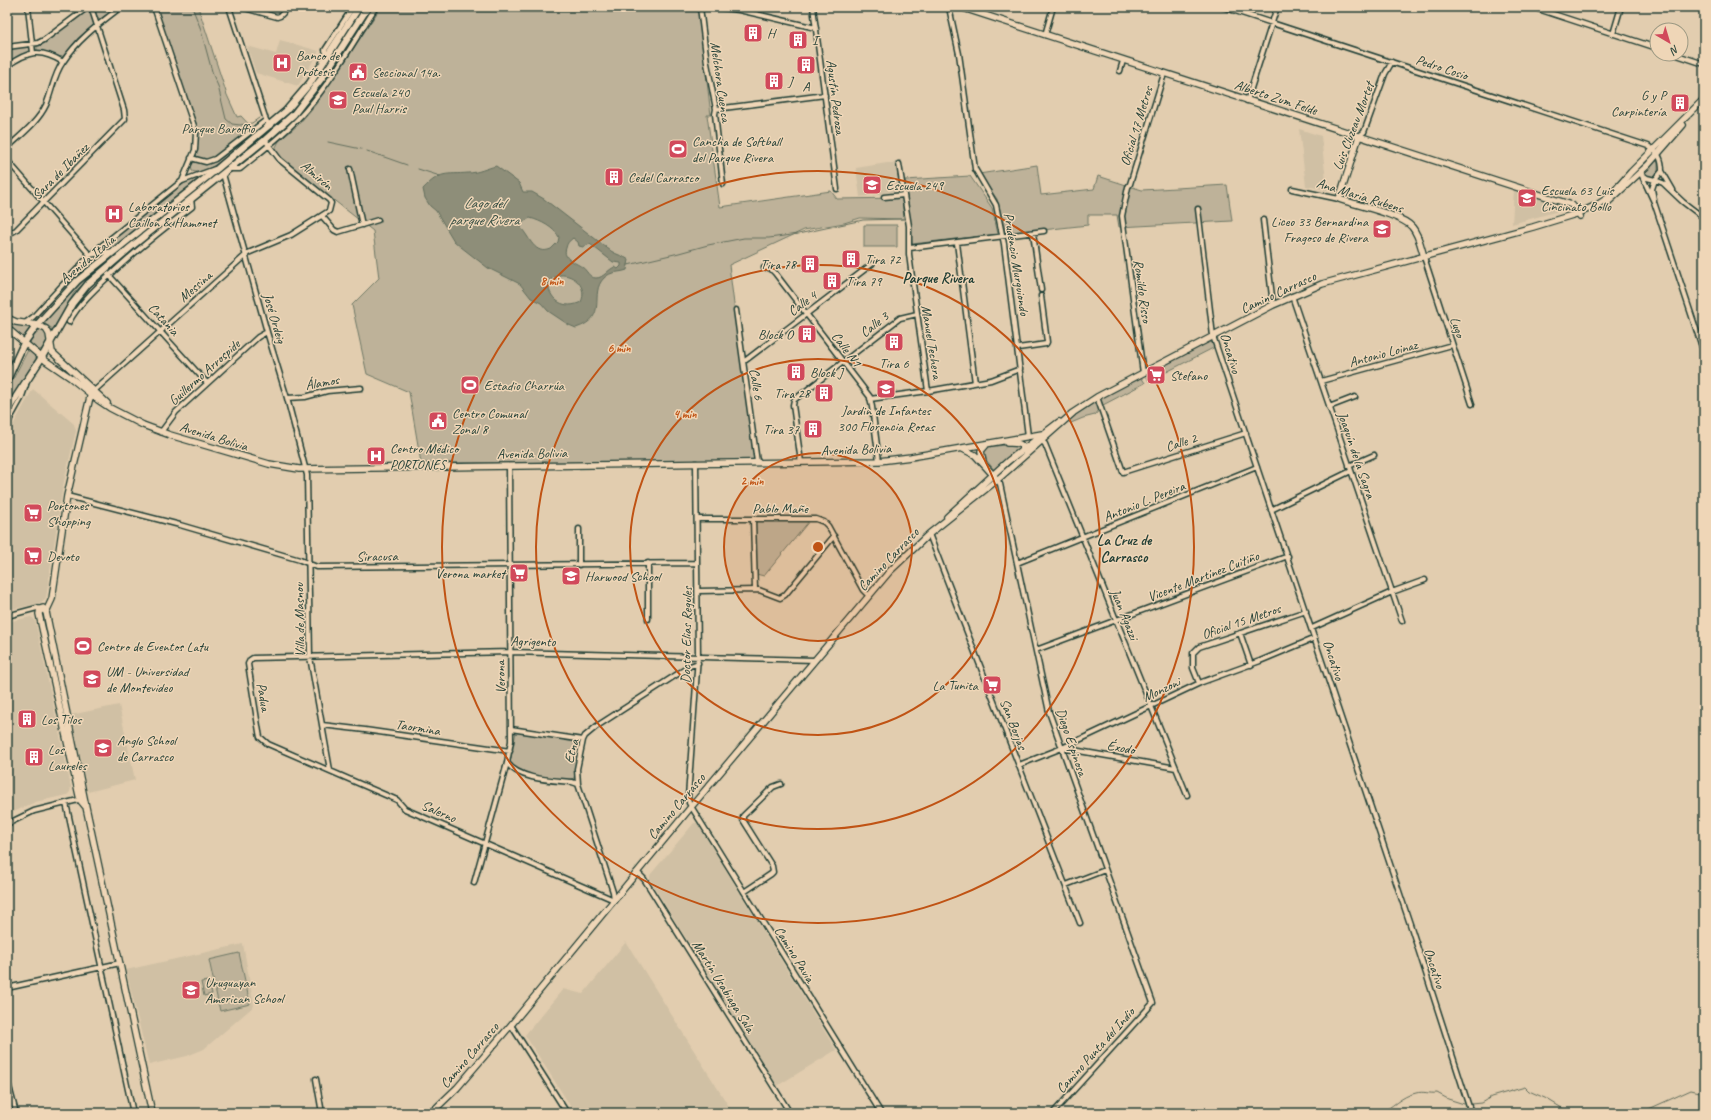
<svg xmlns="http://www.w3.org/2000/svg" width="1711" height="1120" font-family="Caveat,sans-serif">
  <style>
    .built { fill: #d0c0a4 }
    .green { fill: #beb299; stroke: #6e7866 }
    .water { fill: #8e8e79; stroke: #626e5d; fill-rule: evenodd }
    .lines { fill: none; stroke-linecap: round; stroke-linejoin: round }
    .stream { stroke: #626e5d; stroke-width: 1 }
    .street-casing { stroke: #1f3d34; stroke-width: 7 }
    .secondary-casing { stroke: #1f3d34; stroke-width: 8 }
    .primary-casing { stroke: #1f3d34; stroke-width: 9 }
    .street { stroke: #efd6b7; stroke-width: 4 }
    .secondary { stroke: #efd6b7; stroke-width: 5.5 }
    .primary { stroke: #efd6b7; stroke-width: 6 }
    .ring { fill: none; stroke: #c05314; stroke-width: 2 }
    .labels { text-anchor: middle; stroke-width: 3; stroke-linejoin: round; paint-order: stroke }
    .poi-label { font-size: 14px; fill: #1f3d34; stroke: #efd6b7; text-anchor: start }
    .street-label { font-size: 14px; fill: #1f3d34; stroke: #efd6b7 }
    .park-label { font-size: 14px; fill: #2f493e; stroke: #efd6b7 }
    .water-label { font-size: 15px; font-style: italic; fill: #354d42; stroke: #efd6b7 }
    .neighbourhood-label { font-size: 15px; font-weight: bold; fill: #1f3d34; stroke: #efd6b7 }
    .centre { fill: #c05314; stroke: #efd6b7; stroke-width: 2 }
    .ring-label { font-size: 12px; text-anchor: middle; font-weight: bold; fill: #c05314; stroke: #efd6b7; stroke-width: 3; stroke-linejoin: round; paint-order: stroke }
  </style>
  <rect width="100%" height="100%" fill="#e2cdaf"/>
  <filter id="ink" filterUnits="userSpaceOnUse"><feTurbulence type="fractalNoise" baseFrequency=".025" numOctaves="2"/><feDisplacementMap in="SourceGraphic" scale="8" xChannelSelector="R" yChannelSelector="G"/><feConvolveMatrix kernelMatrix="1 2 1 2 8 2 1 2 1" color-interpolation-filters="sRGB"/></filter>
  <g filter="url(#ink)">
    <path class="built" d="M280,40L319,51L298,86L256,73L247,46L276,54Z
      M1299,129L1321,136L1327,190L1306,186Z
      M887,163H898L902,192L860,197L856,168Z
      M1514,189L1566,207V209L1512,224Z
      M33,389L74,424L76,431L63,486L46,598L39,604L7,610V436Z
      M31,617L35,620L71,787L70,792L67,795L35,802L7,815V622Z
      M119,705L135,780L88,792L70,715Z
      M694,823H697L836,1050L777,1086L650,880V875Z
      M626,942L733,1113H575L525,1035L563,989L583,994Z
      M243,944L254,1006L204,1049L187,1056L149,1065L126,970Z"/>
    <path class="green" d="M94,7H118L100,19L97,16Z
      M156,7H198L227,95L237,117L241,116L253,129L212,159L205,160L196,156L198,129Z
      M363,7H365L311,88L286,117L90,277L74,293L53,329L45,324V321L88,276L285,116L310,87Z
      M381,7H698L711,115H707L720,207L831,191L837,199L902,198L904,219L860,218L844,223L804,230L729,265L754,461L421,463L409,392L367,374L352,305L379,278L373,231L279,157L275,149L279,141L298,125L316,104Z
      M88,11L91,13L94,21L93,26L78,38L64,56L58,57L48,52L37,51V46L42,44L85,12Z
      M351,40L321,88L288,126L269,141L304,108Z
      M28,46L31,47V51L7,63V49Z
      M261,127V128C249,138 207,179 192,171L191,166L194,162L208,164L215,162Z
      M1656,161L1658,162V174L1654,178L1647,176L1645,171Z
      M1037,165L1041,195L1094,189L1098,176L1142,190L1227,185L1232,221L1119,227L1117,215H1088V225L1006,234L997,199L979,174Z
      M203,175L113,247L97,252L180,186L190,180Z
      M970,176L992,208L998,234L912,244L905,180Z
      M864,225H897V247H864Z
      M101,256L65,286L35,320L34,319L86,262Z
      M7,320L31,326V327L23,338L7,325Z
      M40,328L46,332L48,340L43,349L39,350L31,345L30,341Z
      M1209,342L1213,343L1215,347L1149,381L1146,375Z
      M28,350L37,357L7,406L9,387Z
      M1141,377L1145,383L1103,405L1100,398Z
      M1096,402L1100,409L1095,415L1083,418L1071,423L1069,422V419Z
      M1015,444L1020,449L995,471L983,456L982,454L987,447Z
      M758,520H810L764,576L756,574L755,523Z
      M516,732L580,741L581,745L574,778L569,780C549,777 525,778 510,763Z
      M239,953L250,1004L220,1011L209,960Z
      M209,981L212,994L204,996L201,982Z"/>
    <path class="water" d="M496,166L519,183L523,192H532L544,199L611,251C617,255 624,256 629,260L627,270C619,273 611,271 604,278C588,294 610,317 576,328L569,325L548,311L541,303L531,298L520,284L488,268L461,247L454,241L436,211L430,206L425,198L423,189C441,170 446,175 468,173C478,173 487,168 496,166ZM530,218C541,221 553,227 559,237L558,242L551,249C534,256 530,237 521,228L523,222ZM573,238L578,242L579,246L583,247L590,244L613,262L621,263V266L618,269L615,267C608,269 604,278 596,278C589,278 587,270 582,267C575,262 562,259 566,248C567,243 569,241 573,238ZM560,275C574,274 588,287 581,302C565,310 550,301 548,284L552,278Z"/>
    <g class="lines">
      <path class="stream" d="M192,7L200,27L213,75L218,86L226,119L232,124L240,125L252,123L259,118
        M328,142L361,149
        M367,151L407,165
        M418,169L440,176
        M628,265L679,253L708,245L744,238H769L798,234L863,220L903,219
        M1471,1104L1481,1103L1491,1097L1525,1087L1529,1091L1547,1099L1570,1113
        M1380,1113C1392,1108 1401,1096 1416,1093C1423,1091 1430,1094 1437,1093L1448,1099L1464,1104
        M1640,1113L1691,1090L1704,1093"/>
      <g class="street-casing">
        <path id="street" d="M28,7L33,53
          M154,7L196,132L195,150L182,181
          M229,7L266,120L270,126
          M241,7L277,17L280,16L283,13
          M700,7L707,63L716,109L715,114L723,184
          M716,7L739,10L816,28
          M813,7L837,189
          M951,7L950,12L959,54L975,169L996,205L1004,244L1028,436
          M1223,7L1648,146C1659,153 1662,159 1662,171L1655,180L1647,178L1640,173
          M1532,7L1657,48
          M1613,34L1621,7
          M1045,35L1053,7
          M7,47L38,43L44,40L88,7
          M1674,54L1704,64
          M327,56L325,50L353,7
          M7,66C28,51 40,48 63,62
          M1120,71L1123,61
          M1247,101L1277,7
          M716,109L825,95
          M1359,136L1364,132L1385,74L1392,62
          M7,148C21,135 38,122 46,105C52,91 54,74 63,62C78,39 99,24 121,7
          M191,158L206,162L215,159L266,120
          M7,160L90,255L113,251
          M899,164L909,226V254L912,277L928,391
          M230,169H240C263,150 287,132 306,110C333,79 354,41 376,7
          M350,169L362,225
          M1662,171L1673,190
          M223,174L267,332L287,398L307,475L310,657L330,770
          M1642,176L1654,202L1704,353
          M1292,189L1339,199
          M884,197L904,195
          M1654,200L1652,189L1655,180L1663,183L1683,202L1704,218
          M1198,209L1213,336L1410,924L1471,1113
          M322,216L334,230L338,232L378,220
          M1263,220L1273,305
          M1033,233L1041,290
          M7,235L16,230L125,119L124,110L91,7
          M957,243L975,383
          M910,248L1044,231
          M1424,257L1472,404
          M764,268H770L775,273L870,397L872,407L879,461
          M108,274L207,383
          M1292,296L1402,621
          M736,310L757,462
          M69,322C79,304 94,290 109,276C135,251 163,229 192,207L191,199
          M25,323L33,317L90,255L182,181L215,169
          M1018,348L1046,344L1047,342L1041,296
          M746,360L872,264
          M1143,373L1122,216L1128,187L1130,184L1164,74
          M1321,381L1452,345
          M94,391L248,253L291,235L329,211L331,203L329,200L280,160L265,140
          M1097,397L1123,472L1246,433
          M287,398L305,397L327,391L361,388
          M870,399L928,391L991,380L1020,369
          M1329,407L1355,397
          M7,424L21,399L26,385
          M161,432L176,412L258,337L267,332
          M1042,441L1045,444L1187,795
          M801,462L793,405L794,400L900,318L917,314
          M696,463L698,656L688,797L689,803L881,1113
          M1349,466L1374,455
          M997,480L1000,484L1049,712L1153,1003L1053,1113
          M67,496L180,525L300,560L317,567L697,563
          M1271,510L1351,471
          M697,519H816L824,522L828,526L863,590L869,596
          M753,519L755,590
          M579,529V565
          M929,534L1080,923
          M648,563V619
          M1017,563L1257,467
          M698,591L759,590L780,598L785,595L834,536
          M7,616L37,608L40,609
          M1312,628L1392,592L1425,580
          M1240,633L1251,665
          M1036,650L1288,556
          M698,663L690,666L597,726L585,736L583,740L577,769L578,784L613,892L614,900L405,809L397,800L268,744L260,737L259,732L248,664L250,660L253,658L510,652L815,660
          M1199,683L1193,668V653L1199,647L1306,611
          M322,725L365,730L510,751
          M511,729L583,740
          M1062,748L1176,768
          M507,763C520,780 552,780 572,782L578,784
          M1019,765L1062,748L1202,682L1260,661L1315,638
          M66,803L133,1113
          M7,824L34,811L82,799
          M637,872L644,879L790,1113
          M474,883L507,763L511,741L509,466
          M1066,885L1105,870
          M744,892L771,874L773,872L772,866L743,820V816L773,787L781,784
          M7,988L120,963
          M511,1025L567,1113
          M7,1079L16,1113
          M316,1079L322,1113"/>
      </g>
      <g class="secondary-casing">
        <path id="secondary" d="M960,7L1572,205L1578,212L1580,216
          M1359,136L1339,199C1356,205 1402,215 1412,227C1419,235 1421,247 1424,257
          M1607,203L1648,165L1683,125
          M7,318L16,322L37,325L46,329L49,334L52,352L107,403
          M7,328L46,361L71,378L98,400L110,408L143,425L170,435L269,464L299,469L879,461L911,457L1042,434
          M1071,414L1097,397L1273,305L1322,284L1533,227L1579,213L1597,205L1609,197L1631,172L1704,99
          M1007,443C1015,443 1023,442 1024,451
          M963,449L975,455L995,477
          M983,462L981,451L987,444
          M947,517L1008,461L1059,422
          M43,608L40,609L39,614L80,800L85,806
          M42,609L46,612L86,807L152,1113
          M46,612L52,599L67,496L90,397L94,391
          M431,1113L457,1088L511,1025L691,807L890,571L929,534L997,480L1073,413"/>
      </g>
      <g class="primary-casing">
        <path id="primary" d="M7,380L24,343L37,325L77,281L217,169L286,111L310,83L359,7
          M7,411L42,357L72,304L88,284L131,247L265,140L294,114L322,78L368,7"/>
      </g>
      <use href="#street" class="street"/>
      <use href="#secondary" class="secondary"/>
      <use href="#primary" class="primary"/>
    </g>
  </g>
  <circle cx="818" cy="547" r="94" fill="#c05314" fill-opacity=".12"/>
  <g class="ring">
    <circle cx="818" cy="547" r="94"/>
    <circle cx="818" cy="547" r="188"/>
    <circle cx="818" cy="547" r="282"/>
    <circle cx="818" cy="547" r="376"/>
  </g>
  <defs>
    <g id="building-square" transform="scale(1)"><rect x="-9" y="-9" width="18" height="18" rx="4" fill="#d1495b" stroke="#efd6b7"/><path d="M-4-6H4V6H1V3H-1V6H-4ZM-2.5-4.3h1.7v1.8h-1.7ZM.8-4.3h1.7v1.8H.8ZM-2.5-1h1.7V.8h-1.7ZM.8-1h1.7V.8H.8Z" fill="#fff"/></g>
    <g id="hospital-square" transform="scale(1)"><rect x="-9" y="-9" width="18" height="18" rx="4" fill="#d1495b" stroke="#efd6b7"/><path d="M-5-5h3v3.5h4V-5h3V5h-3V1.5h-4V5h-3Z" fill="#fff"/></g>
    <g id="civic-square" transform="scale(1)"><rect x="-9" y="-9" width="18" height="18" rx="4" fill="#d1495b" stroke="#efd6b7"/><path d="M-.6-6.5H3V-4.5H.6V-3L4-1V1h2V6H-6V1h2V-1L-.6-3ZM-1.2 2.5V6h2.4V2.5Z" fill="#fff"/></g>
    <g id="school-square" transform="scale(1)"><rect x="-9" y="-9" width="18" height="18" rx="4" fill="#d1495b" stroke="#efd6b7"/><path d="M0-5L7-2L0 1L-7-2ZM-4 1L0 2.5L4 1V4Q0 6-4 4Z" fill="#fff"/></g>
    <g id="stadium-square" transform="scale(1)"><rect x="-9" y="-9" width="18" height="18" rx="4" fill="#d1495b" stroke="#efd6b7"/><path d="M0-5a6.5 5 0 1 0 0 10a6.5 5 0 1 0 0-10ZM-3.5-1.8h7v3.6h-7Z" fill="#fff"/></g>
    <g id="supermarket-square" transform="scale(1)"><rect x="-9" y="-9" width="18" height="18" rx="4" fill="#d1495b" stroke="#efd6b7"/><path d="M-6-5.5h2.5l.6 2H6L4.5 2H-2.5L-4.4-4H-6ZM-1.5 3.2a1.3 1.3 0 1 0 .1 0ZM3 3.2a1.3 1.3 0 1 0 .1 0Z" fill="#fff"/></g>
    <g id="university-square" transform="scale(1)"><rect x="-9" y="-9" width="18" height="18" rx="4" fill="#d1495b" stroke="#efd6b7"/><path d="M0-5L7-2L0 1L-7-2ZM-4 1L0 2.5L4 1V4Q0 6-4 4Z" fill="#fff"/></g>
  </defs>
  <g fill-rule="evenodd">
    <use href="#building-square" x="753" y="33"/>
    <use href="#building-square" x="798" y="40"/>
    <use href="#hospital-square" x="282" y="63"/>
    <use href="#building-square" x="806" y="65"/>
    <use href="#civic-square" x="358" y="72"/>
    <use href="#building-square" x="774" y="81"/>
    <use href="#school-square" x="338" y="100"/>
    <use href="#building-square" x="1680" y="103"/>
    <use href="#stadium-square" x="678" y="149"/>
    <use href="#building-square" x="614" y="177"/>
    <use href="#school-square" x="872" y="185"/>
    <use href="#school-square" x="1527" y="198"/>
    <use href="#hospital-square" x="114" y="214"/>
    <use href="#school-square" x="1382" y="229"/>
    <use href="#building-square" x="851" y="259"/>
    <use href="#building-square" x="810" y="264"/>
    <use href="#building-square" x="832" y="281"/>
    <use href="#building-square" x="807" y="334"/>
    <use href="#building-square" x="894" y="342"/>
    <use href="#building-square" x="796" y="372"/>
    <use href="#supermarket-square" x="1156" y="375"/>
    <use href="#stadium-square" x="470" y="385"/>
    <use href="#school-square" x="886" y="389"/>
    <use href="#building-square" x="824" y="393"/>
    <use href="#civic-square" x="438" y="421"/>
    <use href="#building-square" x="813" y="429"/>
    <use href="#hospital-square" x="376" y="456"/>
    <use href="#supermarket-square" x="33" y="513"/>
    <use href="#supermarket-square" x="33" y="556"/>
    <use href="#supermarket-square" x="519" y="573"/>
    <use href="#school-square" x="571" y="576"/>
    <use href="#stadium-square" x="83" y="646"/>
    <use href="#university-square" x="92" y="679"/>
    <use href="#supermarket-square" x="992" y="685"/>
    <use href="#building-square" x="27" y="719"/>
    <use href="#school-square" x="103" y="748"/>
    <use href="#building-square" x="34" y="757"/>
    <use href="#school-square" x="191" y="990"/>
  </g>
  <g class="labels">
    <g class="poi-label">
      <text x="767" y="38">H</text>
      <text x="812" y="45">I</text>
      <text x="296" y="60">Banco de<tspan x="296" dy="16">Prótesis</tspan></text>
      <text x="372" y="77">Seccional 14a.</text>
      <text x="788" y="86">J</text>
      <text x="806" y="91" text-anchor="middle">A</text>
      <text x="352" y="97">Escuela 240<tspan x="352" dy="16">Paul Harris</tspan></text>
      <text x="1666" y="100" text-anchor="end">G y P<tspan x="1666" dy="16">Carpintería</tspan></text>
      <text x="692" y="146">Cancha de Softball<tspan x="692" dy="16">del Parque Rivera</tspan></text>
      <text x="628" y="182">Cedel Carrasco</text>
      <text x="886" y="190">Escuela 249</text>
      <text x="1541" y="195">Escuela 63 Luis<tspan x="1541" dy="16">Cincinato Bollo</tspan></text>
      <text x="128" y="211">Laboratorios<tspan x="128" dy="16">Caillon &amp; Hamonet</tspan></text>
      <text x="1368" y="226" text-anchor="end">Liceo 33 Bernardina<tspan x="1368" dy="16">Fragoso de Rivera</tspan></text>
      <text x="865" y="264">Tira 72</text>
      <text x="796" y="269" text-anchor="end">Tira 78</text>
      <text x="846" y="286">Tira 79</text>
      <text x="793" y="339" text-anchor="end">Block O</text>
      <text x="894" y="368" text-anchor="middle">Tira 6</text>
      <text x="810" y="377">Block J</text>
      <text x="1170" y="380">Stefano</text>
      <text x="484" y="390">Estadio Charrúa</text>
      <text x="810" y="398" text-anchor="end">Tira 28</text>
      <text x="886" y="415" text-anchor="middle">Jardin de Infantes<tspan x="886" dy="16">300 Florencia Rosas</tspan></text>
      <text x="452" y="418">Centro Comunal<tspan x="452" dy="16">Zonal 8</tspan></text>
      <text x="799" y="434" text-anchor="end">Tira 37</text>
      <text x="390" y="453">Centro Médico<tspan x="390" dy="16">PORTONES</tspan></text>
      <text x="47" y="510">Portones<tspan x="47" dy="16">Shopping</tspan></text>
      <text x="47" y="561">Devoto</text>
      <text x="505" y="578" text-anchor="end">Verona market</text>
      <text x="585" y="581">Harwood School</text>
      <text x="97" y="651">Centro de Eventos Latu</text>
      <text x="106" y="676">UM - Universidad<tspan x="106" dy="16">de Montevideo</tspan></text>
      <text x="978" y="690" text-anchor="end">La Tunita</text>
      <text x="41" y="724">Los Tilos</text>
      <text x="117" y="745">Anglo School<tspan x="117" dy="16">de Carrasco</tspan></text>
      <text x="48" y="754">Los<tspan x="48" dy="16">Laureles</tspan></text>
      <text x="205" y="987">Uruguayan<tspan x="205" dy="16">American School</tspan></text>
    </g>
    <g class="street-label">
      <text transform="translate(1442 67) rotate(18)" y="5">Pedro Cosio</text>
      <text transform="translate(721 82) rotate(82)" y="5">Melchora Cuenca</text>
      <text transform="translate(836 97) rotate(83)" y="5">Agustín Pedroza</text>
      <text transform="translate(1276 97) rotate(18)" y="5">Alberto Zum Felde</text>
      <text transform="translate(1136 126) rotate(-73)" y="5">Oficial 17 Metros</text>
      <text transform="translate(1353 126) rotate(-69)" y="5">Luis Cluzeau Mortet</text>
      <text transform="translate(60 171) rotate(-45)" y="5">Sara de Ibañez</text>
      <text transform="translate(317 175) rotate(40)" y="5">Almirón</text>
      <text transform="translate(1360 195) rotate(17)" y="5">Ana María Rubens</text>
      <text transform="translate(87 259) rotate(-40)" y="5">Avenida Italia</text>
      <text transform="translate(1017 264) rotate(81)" y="5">Prudencio Murguiondo</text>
      <text transform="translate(195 286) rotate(-41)" y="5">Messina</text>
      <text transform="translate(1143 291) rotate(82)" y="5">Romildo Risso</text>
      <text transform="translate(1278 292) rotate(-25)" y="5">Camino Carrasco</text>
      <text transform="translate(802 303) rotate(-37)" y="5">Calle 4</text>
      <text transform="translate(275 318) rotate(74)" y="5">José Ordeig</text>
      <text transform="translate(164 319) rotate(48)" y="5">Catania</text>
      <text transform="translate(874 324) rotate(-38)" y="5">Calle 3</text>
      <text transform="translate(1458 327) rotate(72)" y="5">Lugo</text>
      <text transform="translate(932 342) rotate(81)" y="5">Manuel Techera</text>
      <text transform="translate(847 349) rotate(53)" y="5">Calle N1</text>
      <text transform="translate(1231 353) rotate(73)" y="5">Oncativo</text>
      <text transform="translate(1383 353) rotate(-15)" y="5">Antonio Loinaz</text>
      <text transform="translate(204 372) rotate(-42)" y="5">Guillermo Arrospide</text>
      <text transform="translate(322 382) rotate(-10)" y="5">Álamos</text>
      <text transform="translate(757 384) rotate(81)" y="5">Calle 6</text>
      <text transform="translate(214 436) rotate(17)" y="5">Avenida Bolivia</text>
      <text transform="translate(1181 442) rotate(-18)" y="5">Calle 2</text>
      <text transform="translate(856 449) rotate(-2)" y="5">Avenida Bolivia</text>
      <text transform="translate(532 453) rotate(-1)" y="5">Avenida Bolivia</text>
      <text transform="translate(1357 455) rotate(71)" y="5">Joaquín de la Sagra</text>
      <text transform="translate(1144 501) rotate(-22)" y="5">Antonio L. Pereira</text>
      <text x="780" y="513">Pablo Mañe</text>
      <text transform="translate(377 556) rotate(-1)" y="5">Siracusa</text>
      <text transform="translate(888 559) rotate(-46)" y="5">Camino Carrasco</text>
      <text transform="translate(1203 576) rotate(-21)" y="5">Vicente Martínez Cuitiño</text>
      <text transform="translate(1125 614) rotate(68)" y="5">Juan Agazzi</text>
      <text transform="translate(299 620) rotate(-91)" y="5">Villa de Masnou</text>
      <text transform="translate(1241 621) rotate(-19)" y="5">Oficial 15 Metros</text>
      <text transform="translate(686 635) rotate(-89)" y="5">Doctor Elias Regules</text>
      <text transform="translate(533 641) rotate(1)" y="5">Agrigento</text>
      <text transform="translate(1334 660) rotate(72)" y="5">Oncativo</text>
      <text transform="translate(500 677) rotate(-91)" y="5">Verona</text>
      <text transform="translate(1161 689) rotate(-25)" y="5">Monzoni</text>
      <text transform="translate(264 697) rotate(81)" y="5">Padua</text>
      <text transform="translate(1014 724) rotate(69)" y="5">San Borjas</text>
      <text transform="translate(418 727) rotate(9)" y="5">Taormina</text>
      <text transform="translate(1072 742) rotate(71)" y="5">Diego Espinosa</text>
      <text transform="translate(1121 747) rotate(10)" y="5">Éxodo</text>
      <text transform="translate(571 751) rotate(-75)" y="5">Etna</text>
      <text transform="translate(676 806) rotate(-50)" y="5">Camino Carrasco</text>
      <text transform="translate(439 811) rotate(23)" y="5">Salerno</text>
      <text transform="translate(795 954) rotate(58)" y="5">Camino Pavia</text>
      <text transform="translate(1435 968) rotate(72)" y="5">Oncativo</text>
      <text transform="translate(724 986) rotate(58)" y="5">Martín Usabiaga Sala</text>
      <text transform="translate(1095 1050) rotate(-48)" y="5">Camino Punta del Indio</text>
      <text transform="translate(469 1055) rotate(-49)" y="5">Camino Carrasco</text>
    </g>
    <g class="park-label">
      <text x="218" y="133">Parque Baroffio</text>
    </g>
    <g class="water-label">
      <text x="484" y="208">Lago del<tspan x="484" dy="17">parque Rivera</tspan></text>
    </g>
    <g class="neighbourhood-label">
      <text x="938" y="283">Parque Rivera</text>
      <text x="1124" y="545">La Cruz de<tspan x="1124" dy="17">Carrasco</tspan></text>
    </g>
  </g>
  <circle cx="818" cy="547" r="6" class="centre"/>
  <g class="ring-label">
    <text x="552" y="285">8 min</text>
    <text x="619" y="352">6 min</text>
    <text x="685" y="418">4 min</text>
    <text x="752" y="485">2 min</text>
  </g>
  <rect width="1711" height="1120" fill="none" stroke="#efd6b7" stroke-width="24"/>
  <rect x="12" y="12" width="1687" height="1096" fill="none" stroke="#1f3d34" stroke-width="1.5" filter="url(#ink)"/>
  <g transform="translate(1669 42) rotate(142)"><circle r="19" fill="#efd6b7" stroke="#9c9983"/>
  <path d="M0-3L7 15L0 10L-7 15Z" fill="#d1495b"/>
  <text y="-6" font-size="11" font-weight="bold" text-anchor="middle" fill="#1f3d34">N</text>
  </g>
</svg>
